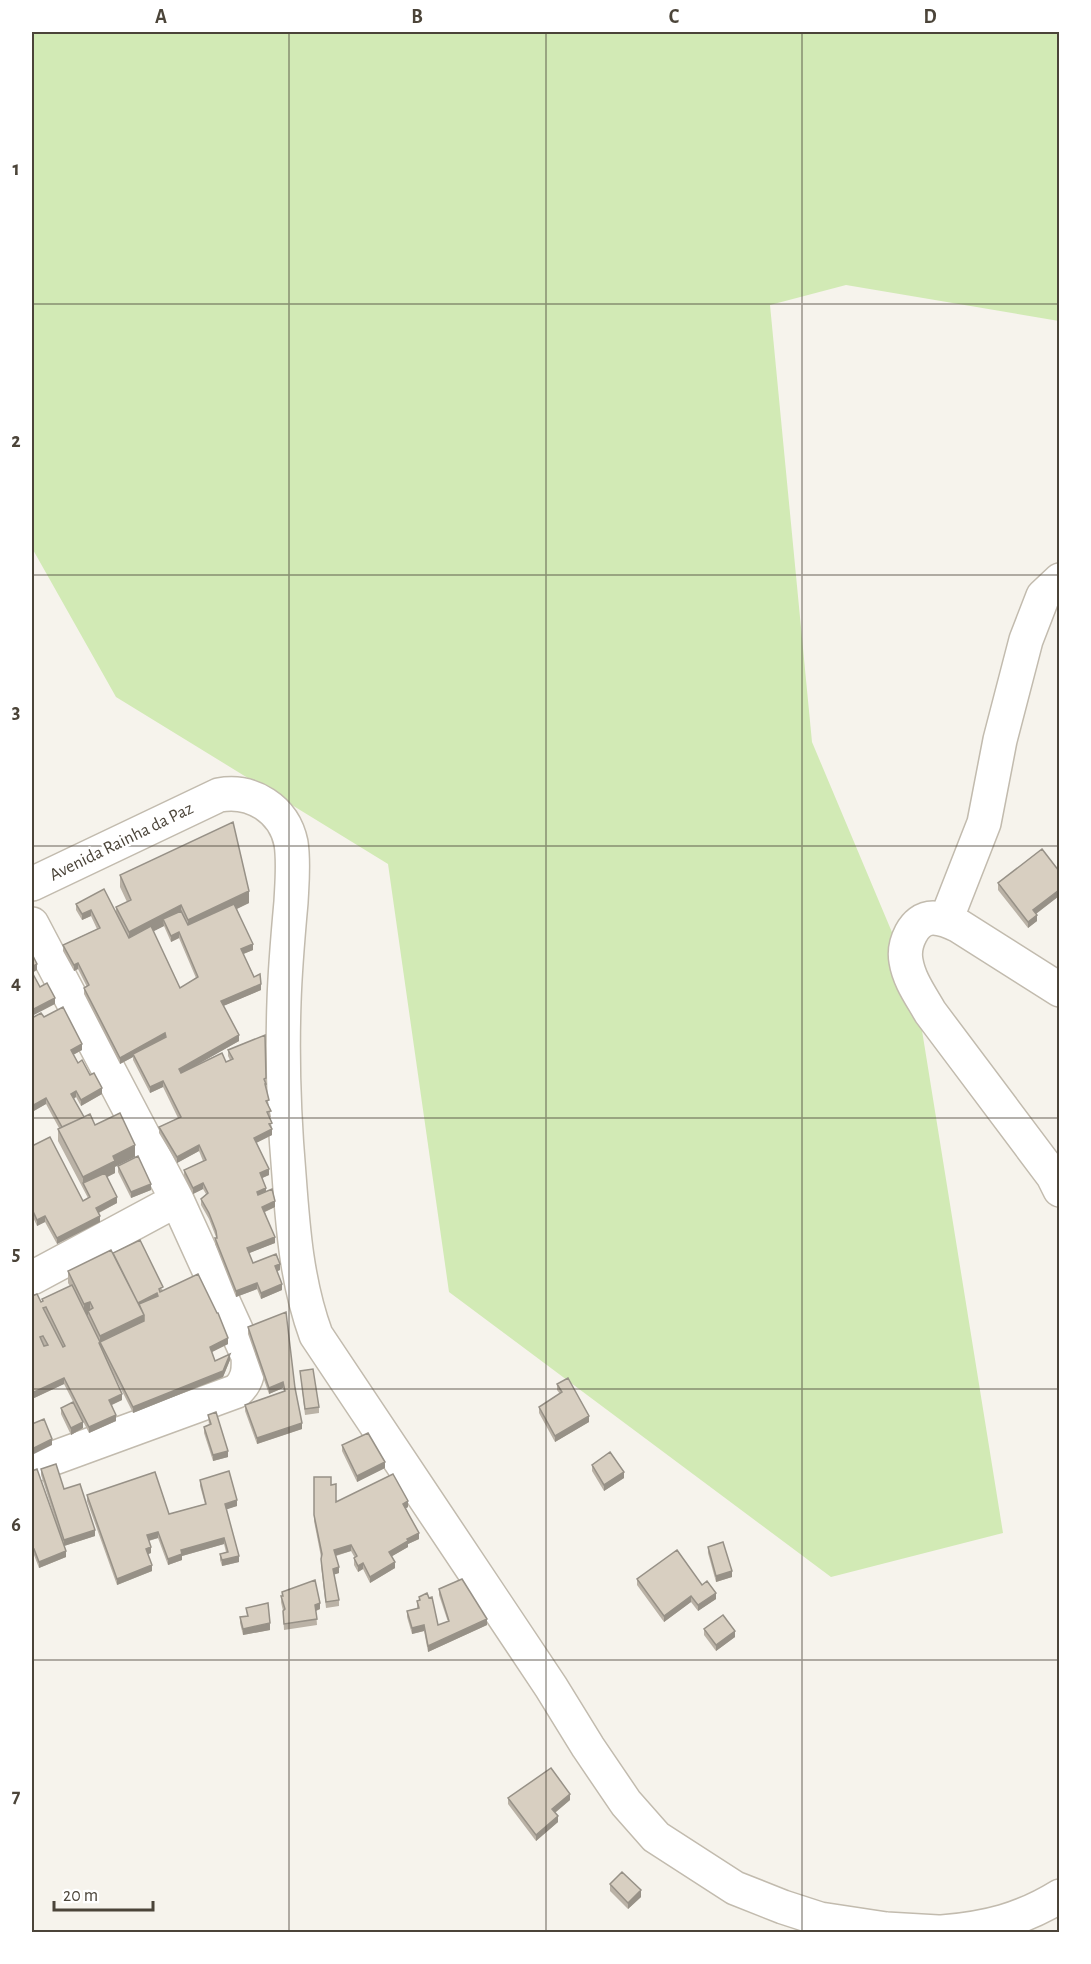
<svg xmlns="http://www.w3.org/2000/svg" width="1091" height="1964" font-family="'Alegreya Sans',sans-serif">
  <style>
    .green { fill: #d2eab5 }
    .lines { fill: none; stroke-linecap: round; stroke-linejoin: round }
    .minor-casing { stroke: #c2bbae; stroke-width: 36 }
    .minor { stroke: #fff; stroke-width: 33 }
    .wall { fill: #bab2a6; fill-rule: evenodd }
    .shaded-wall { fill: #979187 }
    .building { fill: #d8cfc1; stroke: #979187; stroke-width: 1.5; fill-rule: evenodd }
    .grid { fill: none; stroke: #4b4439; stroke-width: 1.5; stroke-opacity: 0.55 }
    .labels { text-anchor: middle; stroke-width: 5; stroke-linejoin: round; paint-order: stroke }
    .street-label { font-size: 18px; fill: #4b4439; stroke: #fff }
    .neatline { fill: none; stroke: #4b4439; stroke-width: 2 }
    .grid-label { font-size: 20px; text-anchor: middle; font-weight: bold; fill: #4b4439 }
  </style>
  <rect width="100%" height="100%" fill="#f6f3ec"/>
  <path class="green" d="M32,32H1059V321L846,285L770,305L812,742L915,987L1003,1533L831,1577L449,1292L388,864L116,697L32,548Z"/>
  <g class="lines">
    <g class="minor-casing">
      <path id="minor" d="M32,884L219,795C252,789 284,809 291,843C294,862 292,882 291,902C288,935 285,968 284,1002C282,1060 284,1117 289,1175C293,1230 297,1283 316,1335L551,1687L588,1747L626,1803L656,1837L735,1888L783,1907L820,1919L886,1929L938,1932
        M946,920L984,823L1000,740L1026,640L1043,596L1060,580
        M32,924L177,1200L248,1356C249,1370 248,1381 237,1391L32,1466
        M1060,990L959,926C951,922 943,918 933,918C913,918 903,945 906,961C909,980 921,996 930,1012L1053,1176L1060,1190
        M32,1278L177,1200
        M942,1932C987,1928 1021,1920 1060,1896"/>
    </g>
    <use href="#minor" class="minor"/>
  </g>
  <path class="wall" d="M120,875L249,903L237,909L253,950L243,954L261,990L223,1006L239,1041L191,1068L226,1062L230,1060L228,1056V1050L265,1035L266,1090L271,1117H270L272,1129V1135L256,1143L269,1175L262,1178L266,1191L275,1207L265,1212L275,1243L249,1253L253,1263L280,1270L277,1271L282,1290L261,1299L257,1289L236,1297L215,1244L216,1237L209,1219L201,1205V1199L206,1194L203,1189L193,1194L184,1176V1170L203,1161L199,1151L177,1163L159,1133V1127L178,1118L163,1087L150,1093L133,1060V1057L120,1064L84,994V988L87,987L78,969L74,971L63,951V945L97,929L91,916L82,920L76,910V904L116,912V907L127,902L120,887ZM164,926L171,942L179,938L196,978L180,988L153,931Z
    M998,883L1059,896L1036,914L1037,921L1028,928L998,890Z
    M44,1017L82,1050L73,1055L78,1063L102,1094L81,1106L76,1097L74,1099L84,1117L115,1167V1173L107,1177L117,1203L99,1213L100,1222L57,1244L45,1222L37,1226L32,1215V1146L83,1201L88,1198L58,1141V1129L59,1128L46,1104L32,1112V1018Z
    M118,1166L151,1190L131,1198L118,1172Z
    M113,1253L163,1290L228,1344L212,1352L215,1361L230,1360L223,1377L133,1413L106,1359L122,1400L112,1405L116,1421L89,1433L64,1384L32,1399V1296L41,1302L42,1301V1299L70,1286L68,1283V1271Z
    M248,1327L295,1388L302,1429L257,1444L245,1411V1405L284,1391L283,1388L269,1394L248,1334Z
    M300,1371L319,1407V1413L305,1415Z
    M557,1384L589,1422L555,1442L539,1413V1407L560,1394L557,1390Z
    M61,1408L83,1428L71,1435L61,1414Z
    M208,1415L228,1457L213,1461L204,1433V1427L209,1425Z
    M342,1445L385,1468L357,1482L342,1451Z
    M592,1465L624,1478L604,1491L592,1471Z
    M37,1469L58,1528L41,1475V1469L64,1489L95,1536L64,1546L66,1557L39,1568L34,1555L32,1556Z
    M314,1477L331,1485L336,1502L408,1507L406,1508L419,1539L408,1544V1547L392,1556L395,1568L370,1583L363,1569L358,1572L354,1565V1558H355L351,1551L336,1556L339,1573L334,1574L339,1600V1606L326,1608L321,1565V1557L314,1521Z
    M200,1480L237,1506L226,1509L239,1562L222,1566L220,1560V1554L226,1552L224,1544L182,1556V1560L168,1565L158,1538L149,1541L151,1553L148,1554L152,1571L117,1585L87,1501V1495L169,1514L205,1504L200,1486Z
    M708,1547L732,1577L716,1582L708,1553Z
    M637,1579L702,1585L716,1599L698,1611L691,1602L664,1622L637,1585Z
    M439,1589L487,1625L428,1652L424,1631L412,1634L407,1617V1611L417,1609V1601H419V1597L438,1625L448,1622L439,1595Z
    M282,1592L320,1609L316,1611L317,1625L284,1630L283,1611L281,1602Z
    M246,1608L270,1630L243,1635L240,1623V1617L247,1616Z
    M704,1629L735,1637L716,1651L704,1635Z
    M508,1798L570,1800L555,1813L558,1822L536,1841L508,1804Z
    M610,1884L641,1897L628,1909L610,1891Z"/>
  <path class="shaded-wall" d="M1059,890V896L1033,916V910Z
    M249,891V903L188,932V920Z
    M181,905V917L163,919L164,926L129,944V932Z
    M91,910V916L82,920V914Z
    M1037,915V921L1028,928V922Z
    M179,932V938L171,942V936Z
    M253,944V950L241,955V949Z
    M78,963V969L74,971V965Z
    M37,964V970L32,973V967Z
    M261,984V990L221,1007V1001Z
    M55,998V1004L32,1016V1010Z
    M165,1033V1039L133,1054V1057L120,1064V1058Z
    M239,1035V1041L179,1075V1069Z
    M82,1044V1050L71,1056V1050Z
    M163,1081V1087L150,1093V1087Z
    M102,1088V1094L81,1106V1100Z
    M76,1091V1097L71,1100V1094Z
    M46,1098V1104L32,1112V1106Z
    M272,1129V1135L254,1144V1138Z
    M135,1145V1157L115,1167V1173L86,1188L83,1183V1177L113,1156Z
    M199,1145V1151L177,1163V1157Z
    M269,1169V1175L260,1179V1173Z
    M203,1183V1189L193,1194V1188Z
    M151,1184V1190L131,1198V1192Z
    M266,1188V1194L257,1198V1192Z
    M117,1197V1203L96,1214V1208Z
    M275,1201V1207L262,1213V1207Z
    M45,1216V1222L37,1226V1220Z
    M100,1216V1222L57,1244V1238Z
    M275,1237V1243L247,1254V1248Z
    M280,1264V1270L275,1272V1266Z
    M257,1283V1289L236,1297V1291Z
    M282,1284V1290L261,1299V1293Z
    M157,1293V1299L138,1309L136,1304Z
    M90,1302V1314L88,1311V1315L84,1316V1304Z
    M144,1315V1327L100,1342V1348L99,1343L100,1342V1336Z
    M228,1338V1344L210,1353V1347Z
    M230,1354V1360L223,1377L133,1413V1407Z
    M64,1378V1384L32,1399V1393Z
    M283,1382V1388L269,1394V1388Z
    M122,1394V1400L109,1406V1400Z
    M116,1415V1421L89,1433V1427Z
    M589,1416V1422L555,1442V1436Z
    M83,1422V1428L71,1435V1428Z
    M302,1423V1429L257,1444V1438Z
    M52,1439V1445L32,1455V1449Z
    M228,1451V1457L213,1461V1455Z
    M385,1462V1468L357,1482V1476Z
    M624,1472V1478L604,1491V1485Z
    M237,1500V1506L225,1510V1504Z
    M408,1501V1507L403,1510V1504Z
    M95,1530V1536L64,1546V1540Z
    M158,1532V1538L147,1541V1535Z
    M419,1533V1539L408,1544V1547L389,1558V1552L407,1539Z
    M224,1538V1544L182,1556V1560L168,1565V1559L181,1550Z
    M351,1545V1551L334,1556V1550Z
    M151,1547V1553L146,1555V1549Z
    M34,1549V1555L32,1556V1550Z
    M66,1551V1557L39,1568V1562Z
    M239,1556V1562L222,1566V1560Z
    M395,1562V1568L370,1583V1577Z
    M363,1563V1569L358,1572V1566Z
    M152,1565V1571L117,1585V1579Z
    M339,1567V1573L333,1575V1569Z
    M732,1571V1577L716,1582V1576Z
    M716,1593V1599L698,1611V1605Z
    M691,1596V1602L664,1622V1616Z
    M320,1603V1609L315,1611V1605Z
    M487,1619V1625L428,1652V1646Z
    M270,1623V1630L243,1635V1629Z
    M424,1625V1631L412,1634V1628Z
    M735,1631V1637L716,1651V1645Z
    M570,1794V1800L552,1815V1809Z
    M558,1816V1822L536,1841V1835Z
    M641,1890V1897L628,1909V1903Z"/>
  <path class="building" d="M233,822L249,891L188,920L181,905L129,932L116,907L131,900L120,875Z
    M1042,849L1059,871V890L1033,910L1037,915L1028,922L998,883Z
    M104,889L129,938L151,926L180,988L198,977L179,932L171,936L163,919L181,911L188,925L234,904L253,944L241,949L254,977L260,974L261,984L221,1001L239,1035L179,1069L181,1073L222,1053L226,1062L233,1059L228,1050L265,1035L266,1078L264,1079L266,1084H265L269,1100L266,1101L271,1111L267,1112L272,1123L269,1124L272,1129L254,1138L269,1169L260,1173L266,1188L257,1192L258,1195L272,1189L275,1201L262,1207L275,1237L247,1248L253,1263L276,1254L280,1264L275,1266L282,1284L261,1293L257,1283L236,1291L215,1238H217L216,1231L209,1213L201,1199L208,1193L203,1183L193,1188L184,1170L206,1160L199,1145L177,1157L159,1127L181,1117L163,1081L150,1087L133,1054L166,1037L165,1033L120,1058L84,988L89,985L78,963L74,965L63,945L100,928L91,910L82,914L76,904Z
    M32,954L37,964L32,967Z
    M33,974L40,987L47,983L55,998L32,1010V975Z
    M63,1007L82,1044L71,1050L78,1063L82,1060L90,1075L94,1073L102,1088L81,1100L76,1091L71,1094L84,1117L62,1127L46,1098L32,1106V1018L41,1013L44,1017Z
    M120,1113L135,1145L113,1156L115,1161L83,1177L58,1129L90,1114L95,1125Z
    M50,1137L83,1201L90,1197L83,1183L105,1173L117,1197L96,1208L100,1216L57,1238L45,1216L37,1220L32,1209V1146Z
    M138,1156L151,1184L131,1192L118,1166Z
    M140,1240L163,1287L159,1289L160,1292L198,1274L217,1313H218L228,1338L210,1347L215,1361L230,1354L223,1371L133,1407L100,1342L144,1321V1315L139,1304L158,1296L157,1293L138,1303L113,1253Z
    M111,1250L144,1315L100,1336L88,1311L93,1308L90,1302L84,1304L68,1271Z
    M72,1285L100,1342L99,1343L122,1394L109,1400L116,1415L89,1427L64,1378L32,1393V1296L37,1294L41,1302L43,1301L42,1299ZM46,1307L65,1346L63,1347L43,1308ZM43,1336L48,1345L44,1346L40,1337Z
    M286,1312L295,1388L302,1423L257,1438L245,1405L285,1391L283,1382L269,1388L248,1327Z
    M313,1369L319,1407L305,1409L300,1371Z
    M568,1378L589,1416L555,1436L539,1407L562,1392L557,1384Z
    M73,1402L83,1422L71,1428L61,1408Z
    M216,1412L228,1451L213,1455L204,1427L211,1424L208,1415Z
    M44,1419L52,1439L32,1449V1424Z
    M368,1433L385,1462L357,1476L342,1445Z
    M610,1452L624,1472L604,1485L592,1465Z
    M56,1464L64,1489L80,1484L95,1530L64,1540L41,1469Z
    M37,1469L66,1551L39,1562L34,1549L32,1550V1471Z
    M229,1471L237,1500L225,1504L239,1556L222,1560L220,1554L228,1552L224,1538L181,1550L182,1554L168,1559L158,1532L147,1535L151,1547L146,1549L152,1565L117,1579L87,1495L155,1472L169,1514L206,1504L200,1480Z
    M393,1474L408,1501L403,1504L419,1533L407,1539L408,1541L389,1552L395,1562L370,1577L363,1563L358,1566L354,1558L357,1556L351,1545L334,1550L339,1567L333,1569L339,1600L326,1602L321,1559L322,1554L314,1515V1477H331V1485L336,1484V1502Z
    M723,1542L732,1571L716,1576L708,1547Z
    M677,1550L702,1585L707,1581L716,1593L698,1605L691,1596L664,1616L637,1579Z
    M462,1579L487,1619L428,1646L424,1625L412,1628L407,1611L419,1608L417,1601L420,1600L419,1597L427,1593L429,1598L432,1597L438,1625L449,1621L439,1589Z
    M315,1580L320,1603L315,1605L317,1619L284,1624L283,1611L285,1609L281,1596H283L282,1592Z
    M268,1603L270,1623L243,1629L240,1617L248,1616L246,1608Z
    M723,1615L735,1631L716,1645L704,1629Z
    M551,1768L570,1794L552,1809L558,1816L536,1835L508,1798Z
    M622,1872L641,1890L628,1903L610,1884Z"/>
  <path class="grid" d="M289,32V1932M546,32V1932M802,32V1932M32,304H1060M32,575H1060M32,846H1060M32,1118H1060M32,1389H1060M32,1660H1060"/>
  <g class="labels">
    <g class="street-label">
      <text transform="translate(121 841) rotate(-26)" y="6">Avenida Rainha da Paz</text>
    </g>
  </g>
  <rect width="1091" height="1964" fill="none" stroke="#ffffff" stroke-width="66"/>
  <path d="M54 1901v9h99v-9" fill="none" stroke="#4b4439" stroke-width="3"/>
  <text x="63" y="1901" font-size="18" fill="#4b4439" stroke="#ffffff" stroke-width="4.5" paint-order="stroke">20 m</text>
  <rect x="33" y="33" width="1025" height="1898" class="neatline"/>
  <g class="grid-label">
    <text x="161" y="23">A</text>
    <text x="417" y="23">B</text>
    <text x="674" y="23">C</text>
    <text x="930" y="23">D</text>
    <text x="16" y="175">1</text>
    <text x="16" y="447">2</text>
    <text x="16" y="718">3</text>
    <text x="16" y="989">4</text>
    <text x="16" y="1260">5</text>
    <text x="16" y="1531">6</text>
    <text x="16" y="1802">7</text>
  </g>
</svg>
